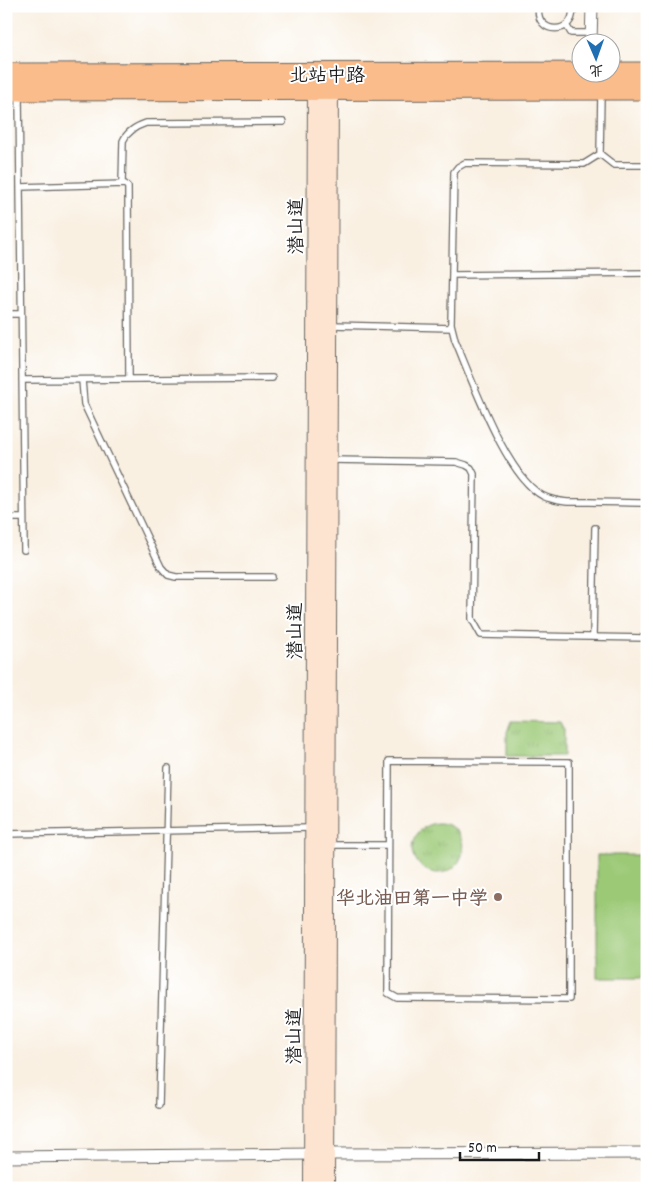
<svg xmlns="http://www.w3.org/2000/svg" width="653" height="1194" font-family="Dekko,'LXGW WenKai TC',sans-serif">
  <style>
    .grass { fill: url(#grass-tufts); stroke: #5c7249 }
    .pitch { fill: #9bc976; stroke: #5c7249 }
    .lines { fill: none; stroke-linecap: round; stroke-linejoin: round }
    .lane-casing { stroke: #696661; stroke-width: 8 }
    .street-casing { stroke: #696661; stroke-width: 13 }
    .secondary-casing { stroke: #696661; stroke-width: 18 }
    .primary-casing { stroke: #696661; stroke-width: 21 }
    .lane { stroke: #fff; stroke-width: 5.5 }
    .street { stroke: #fff; stroke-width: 11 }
    .secondary { stroke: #fde4d1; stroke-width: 16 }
    .primary { stroke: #fabc8b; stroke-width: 19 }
    .education-dot { fill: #8d6e63; stroke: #fff; stroke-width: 2 }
    .labels { text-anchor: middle; stroke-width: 4; stroke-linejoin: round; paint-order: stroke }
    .street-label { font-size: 19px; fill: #1c1c1c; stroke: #fff }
    .education-label { font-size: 19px; font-weight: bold; fill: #785e54; stroke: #fff; text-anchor: end }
  </style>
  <defs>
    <pattern id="grass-tufts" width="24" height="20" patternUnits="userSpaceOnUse" patternTransform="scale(1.25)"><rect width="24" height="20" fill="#9bc976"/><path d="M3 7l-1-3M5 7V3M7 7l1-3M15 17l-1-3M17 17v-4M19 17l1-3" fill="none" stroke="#85ac66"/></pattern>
  </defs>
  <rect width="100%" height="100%" fill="#fff"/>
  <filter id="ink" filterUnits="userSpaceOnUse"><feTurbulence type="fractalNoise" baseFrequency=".02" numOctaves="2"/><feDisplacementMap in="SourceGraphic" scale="10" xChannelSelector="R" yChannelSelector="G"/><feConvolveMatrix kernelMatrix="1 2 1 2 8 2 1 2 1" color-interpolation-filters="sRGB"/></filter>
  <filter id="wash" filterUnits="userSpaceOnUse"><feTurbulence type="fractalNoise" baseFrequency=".0096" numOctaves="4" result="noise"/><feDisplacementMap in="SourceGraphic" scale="20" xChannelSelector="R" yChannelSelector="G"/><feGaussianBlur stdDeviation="1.12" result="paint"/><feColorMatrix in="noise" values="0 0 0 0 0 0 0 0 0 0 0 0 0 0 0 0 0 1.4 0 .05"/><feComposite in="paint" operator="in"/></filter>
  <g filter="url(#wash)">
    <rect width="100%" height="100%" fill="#f9f0e2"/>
    <path class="grass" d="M511,721L560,722L564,730V756H507V732Z
      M413 848a25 25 0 1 1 50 0a25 25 0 1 1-50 0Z"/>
    <path class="pitch" d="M597,855H647V978H597Z"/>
  </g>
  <g filter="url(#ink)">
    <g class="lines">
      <g class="lane-casing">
        <path id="lane" d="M539,6C533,36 578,36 572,6
          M566,25L571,33H591
          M19,95L24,550
          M600,154L601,94
          M647,165H614L600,154L584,164L465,163L458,167L454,172L451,324L455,340C471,377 509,486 548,498C561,503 575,502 589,502C609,502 628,503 647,503
          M122,184L123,141C127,132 137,126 146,123L283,122
          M20,187L125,184L128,187L129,379
          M452,275L647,273
          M6,314H21
          M332,325L452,328
          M22,380L272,378
          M82,380L84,404L161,567L168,575L176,577H272
          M331,460L456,462L466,465L471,468L474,474L472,619L481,635L647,638
          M6,518H23
          M593,637L595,528
          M389,761L569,762V999L397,998L388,993Z
          M6,834L311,828
          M328,845H388
          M159,1105L168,768"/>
      </g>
      <g class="street-casing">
        <path id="street" d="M591,42L592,6
          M326,1154L647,1153
          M6,1157L312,1154"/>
      </g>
      <g class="secondary-casing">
        <path id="secondary" d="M312,1188L316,79
          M326,1188L330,78"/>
      </g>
      <g class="primary-casing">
        <path id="primary" d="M6,73L647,72
          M6,91L647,90"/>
      </g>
      <use href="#lane" class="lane"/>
      <use href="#street" class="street"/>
      <use href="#secondary" class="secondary"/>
      <use href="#primary" class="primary"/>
    </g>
  </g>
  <circle class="education-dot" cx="498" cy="897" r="5"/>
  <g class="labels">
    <g class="street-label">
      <text x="327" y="81">北站中路</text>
      <text transform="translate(295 226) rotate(-90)" y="7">潜山道</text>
      <text transform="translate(294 631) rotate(-90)" y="7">潜山道</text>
      <text transform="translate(293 1036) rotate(-90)" y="7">潜山道</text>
    </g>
    <g class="education-label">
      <text x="488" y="904">华北油田第一中学</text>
    </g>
  </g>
  <rect width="653" height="1194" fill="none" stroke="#fff" stroke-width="25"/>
  <g transform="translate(596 58) rotate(178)"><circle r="24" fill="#ffffff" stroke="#a4a4a4"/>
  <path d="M0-4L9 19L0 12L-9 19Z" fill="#1f6fb2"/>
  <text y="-8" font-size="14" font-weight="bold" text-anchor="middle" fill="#1c1c1c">北</text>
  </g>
  <path d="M460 1152v8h79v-8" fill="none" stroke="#1c1c1c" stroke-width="2.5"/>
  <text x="468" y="1152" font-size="15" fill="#1c1c1c" stroke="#ffffff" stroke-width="4" paint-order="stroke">50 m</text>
</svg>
